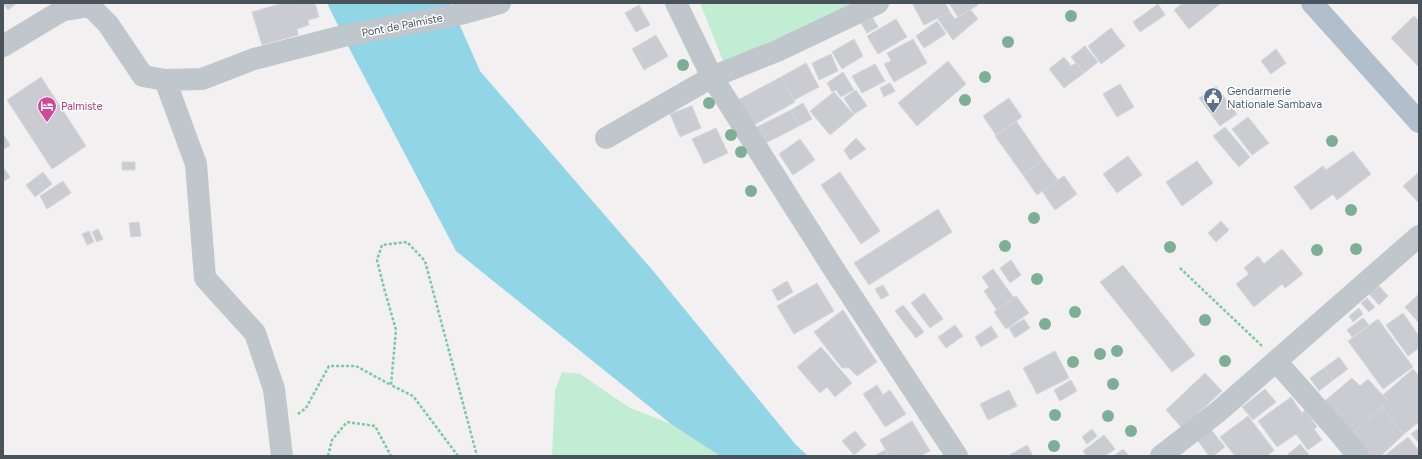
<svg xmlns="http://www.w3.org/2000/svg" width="1422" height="459" font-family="Figtree,sans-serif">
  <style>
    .green { fill: #c1edd2 }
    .water { fill: #91d5e7 }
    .building { fill: #caccd2; stroke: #d4d6db }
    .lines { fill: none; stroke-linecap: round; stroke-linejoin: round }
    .path { stroke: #7bc9a3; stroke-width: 2.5; stroke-dasharray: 3 2; stroke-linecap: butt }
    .minor { stroke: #bfc7cd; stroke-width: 22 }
    .major { stroke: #b1bfcd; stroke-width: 22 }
    .tree { fill: #7daf96 }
    .labels { text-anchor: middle; stroke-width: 3; stroke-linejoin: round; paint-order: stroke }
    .street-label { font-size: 11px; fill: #49535c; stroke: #fff }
    .service-label { font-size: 11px; fill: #4e5e75; stroke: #fff; text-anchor: start }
    .hotel-label { font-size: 11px; fill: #b23c85; stroke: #fff; text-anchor: start }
  </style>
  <rect width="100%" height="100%" fill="#f2f0f0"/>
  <path class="green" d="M700,3H852L725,66Z
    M562,372L580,374L630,408L671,424L720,456H552L555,391Z"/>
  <path class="water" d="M327,3H450L480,71L654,272L796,445L808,456H720L671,424L456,251L347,44Z"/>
  <path class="building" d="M3,3H17L8,10Z
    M283,3H302L303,4L315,3L319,17L308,20L309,25L297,29L298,35L262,45L252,12Z
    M912,3H945L950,12L924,25Z
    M949,3H977L978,5L958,17Z
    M1183,3H1221L1189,29L1174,10Z
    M1158,4L1165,15L1140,32L1133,22Z
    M639,5L650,25L636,32L625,13Z
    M970,9L978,19L953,40L937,18L950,12L955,19Z
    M1414,16L1419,21V67L1391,38Z
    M873,18L878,27L867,33L861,23Z
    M896,19L907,37L878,54L867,36Z
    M937,21L946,34L924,48L916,36Z
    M1111,28L1125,46L1101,64L1088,46Z
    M656,35L668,56L644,70L632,49Z
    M854,39L863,56L842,69L832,52Z
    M913,39L927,63L894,82L884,64L891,61L887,53Z
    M1085,46L1098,62L1084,73L1071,57Z
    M1276,49L1286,63L1271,74L1261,61Z
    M831,54L838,71L819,80L812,63Z
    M1064,57L1071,66L1076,63L1084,73L1064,88L1049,69Z
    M948,61L966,84L917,126L898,103Z
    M806,63L819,87L794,100L781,77Z
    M875,64L885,81L862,93L852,76Z
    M843,72L854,90L841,97L836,90L832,92L827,83Z
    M41,77L86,146L52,169L7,100Z
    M781,77L795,102L752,126L738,100Z
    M890,83L895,91L884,97L880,88Z
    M1120,84L1134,107L1117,117L1103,94Z
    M1216,86L1237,114L1220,126L1199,98Z
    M856,90L867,106L854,114L844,98Z
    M834,92L854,115L830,135L810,111Z
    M1009,98L1022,117L996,135L983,116Z
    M803,103L812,119L799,126L791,110Z
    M692,106L701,128L680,137L670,114Z
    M791,110L799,126L764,144L755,128Z
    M1248,117L1269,143L1252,155L1232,129Z
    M1016,121L1043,160L1023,175L995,136Z
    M1225,127L1250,157L1239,167L1213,136Z
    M716,128L728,153L704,164L692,139Z
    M3,134L10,145L3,150Z
    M856,138L866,149L850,160L844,150Z
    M800,139L815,160L793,175L779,154Z
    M1353,151L1371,174L1337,200L1333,194L1311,210L1294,187L1323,166L1326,170Z
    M1128,156L1142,175L1117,193L1103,174Z
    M1043,160L1058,180L1037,195L1023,175Z
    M1197,161L1213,183L1182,206L1166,182Z
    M122,162H135V170H122Z
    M3,167L10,177L3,182Z
    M43,172L52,184L35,197L26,185Z
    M840,172L880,231L861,244L821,185Z
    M1419,172V202H1418L1403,186Z
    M1064,176L1077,194L1055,210L1042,191Z
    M63,181L71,193L47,209L40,196Z
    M938,209L952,232L869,285L854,263Z
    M1221,221L1229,230L1216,242L1208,233Z
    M139,222L141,236L131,237L129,223Z
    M98,229L103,239L97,242L92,232Z
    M89,231L94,242L87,245L82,234Z
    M1282,249L1303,274L1285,288L1282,284L1254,307L1236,284L1249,274L1244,268L1258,256L1264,264Z
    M1011,260L1021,275L1010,283L1000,268Z
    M1123,265L1195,355L1172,372L1100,282Z
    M993,269L1014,298L997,310L984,291L989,287L982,277Z
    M787,281L793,292L778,301L772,290Z
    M817,283L834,311L794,334L777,306Z
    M883,285L889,295L881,299L875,289Z
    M1379,286L1388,296L1379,305L1369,294Z
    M924,293L943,319L930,328L911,303Z
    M1419,294V323L1405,307Z
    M1016,296L1029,313L1006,329L994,312Z
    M1367,298L1375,307L1369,312L1361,303Z
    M903,305L924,332L916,338L895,311Z
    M1359,308L1363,314L1353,322L1349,316Z
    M843,310L877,362L857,376L849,368H842L814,332Z
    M1403,313L1419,336V348L1408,356L1386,325Z
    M1363,318L1369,325L1352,337L1347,330Z
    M1024,319L1030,328L1015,338L1009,328Z
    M1378,319L1413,367L1383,389L1348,341Z
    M955,325L963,336L946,348L938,337Z
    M991,326L998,337L981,347L975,337Z
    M821,347L852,383L835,397L827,387L820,393L797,367Z
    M1055,351L1069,378L1037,394L1023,368Z
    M1339,357L1348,369L1333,380L1324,368Z
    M1324,368L1333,380L1319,391L1310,378Z
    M1413,369L1419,376V422L1404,434L1381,407L1388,401L1383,395Z
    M1205,373L1222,391L1182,428L1166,410Z
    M1352,378L1360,386L1368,379L1388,401L1348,438L1321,404Z
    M1071,380L1077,391L1060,401L1054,390Z
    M877,385L883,395L870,404L863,394Z
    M1265,389L1276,402L1253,420L1242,407Z
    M890,390L906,414L885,427L870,404Z
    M1009,390L1017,406L988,420L980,404Z
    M1291,397L1302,413L1305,410L1317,427L1314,429L1322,440L1308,450L1296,434L1277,447L1258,421Z
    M1381,407L1404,434L1381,456H1365L1348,438Z
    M1248,416L1274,450L1267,456H1235L1220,437Z
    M912,421L930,451L920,456H889L880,440Z
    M1209,427L1225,447L1213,456H1209L1195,437Z
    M1419,428V443L1411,434Z
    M1092,429L1097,436L1087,444L1082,437Z
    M855,431L866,445L854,455L842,441Z
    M1104,435L1115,449L1105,456H1086L1083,451Z
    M1408,437L1419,451V456H1384Z
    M1300,444L1310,456H1286Z
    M1027,445L1033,456H1008Z
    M1123,449L1129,456H1114Z
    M885,450L889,456H874Z"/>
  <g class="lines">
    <path class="path" d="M1180,268L1262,346
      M298,414L306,408L329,366H356L391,385
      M328,456L332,440L347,422L375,426L391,456
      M458,456L413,396L391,385L396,330L384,288L377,260L382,245L407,242L425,261L477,456"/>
    <path class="minor" d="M676,3L712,77L835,271L957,456
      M3,46L63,10L90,6L108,24L143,76L165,80L202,79L254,59L339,37L465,13L500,3
      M165,80L196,164L205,278L255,333L274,389L282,456
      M606,138L712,77L777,51L878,3
      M1276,361L1341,435L1358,456
      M1161,456L1219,411L1419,236"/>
    <path class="major" d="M1312,3L1419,122"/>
  </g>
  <g class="tree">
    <circle cx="1071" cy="16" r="6"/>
    <circle cx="1008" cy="42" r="6"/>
    <circle cx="683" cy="65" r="6"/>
    <circle cx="985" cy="77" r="6"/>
    <circle cx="965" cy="100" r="6"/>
    <circle cx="709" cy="103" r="6"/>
    <circle cx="731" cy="135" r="6"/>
    <circle cx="1332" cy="141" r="6"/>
    <circle cx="741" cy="152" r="6"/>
    <circle cx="751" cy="191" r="6"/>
    <circle cx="1351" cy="210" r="6"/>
    <circle cx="1034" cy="218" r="6"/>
    <circle cx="1005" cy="246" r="6"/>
    <circle cx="1170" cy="247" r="6"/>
    <circle cx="1356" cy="249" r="6"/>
    <circle cx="1317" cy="250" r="6"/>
    <circle cx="1037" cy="279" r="6"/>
    <circle cx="1075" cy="312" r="6"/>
    <circle cx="1205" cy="320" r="6"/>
    <circle cx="1045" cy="324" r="6"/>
    <circle cx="1117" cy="351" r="6"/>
    <circle cx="1100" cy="354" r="6"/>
    <circle cx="1225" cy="361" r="6"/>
    <circle cx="1073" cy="362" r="6"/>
    <circle cx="1113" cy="384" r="6"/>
    <circle cx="1055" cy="415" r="6"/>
    <circle cx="1108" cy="416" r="6"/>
    <circle cx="1131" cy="431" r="6"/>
    <circle cx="1054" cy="446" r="6"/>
  </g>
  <defs>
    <g id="civic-pin" transform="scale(1)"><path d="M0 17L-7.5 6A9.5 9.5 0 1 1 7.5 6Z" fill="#5c6f8a" stroke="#fff"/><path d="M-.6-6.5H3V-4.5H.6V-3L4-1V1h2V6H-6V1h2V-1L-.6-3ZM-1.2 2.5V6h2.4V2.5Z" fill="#fff"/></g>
    <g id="hotel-pin" transform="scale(1)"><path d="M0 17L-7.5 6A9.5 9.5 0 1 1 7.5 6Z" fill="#d1479c" stroke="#fff"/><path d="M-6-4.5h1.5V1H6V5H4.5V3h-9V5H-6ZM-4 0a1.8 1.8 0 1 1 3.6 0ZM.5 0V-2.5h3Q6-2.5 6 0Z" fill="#fff"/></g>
  </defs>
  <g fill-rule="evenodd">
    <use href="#civic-pin" x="1213" y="97"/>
    <use href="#hotel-pin" x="47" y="106"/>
  </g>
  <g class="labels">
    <g class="street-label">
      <text transform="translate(402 25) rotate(-11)" y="4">Pont de Palmiste</text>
    </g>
    <g class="service-label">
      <text x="1227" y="95">Gendarmerie<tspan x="1227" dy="13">Nationale Sambava</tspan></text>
    </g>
    <g class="hotel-label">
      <text x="61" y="110">Palmiste</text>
    </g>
  </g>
  <rect width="1422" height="459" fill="none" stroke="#49535c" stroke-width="8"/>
</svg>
